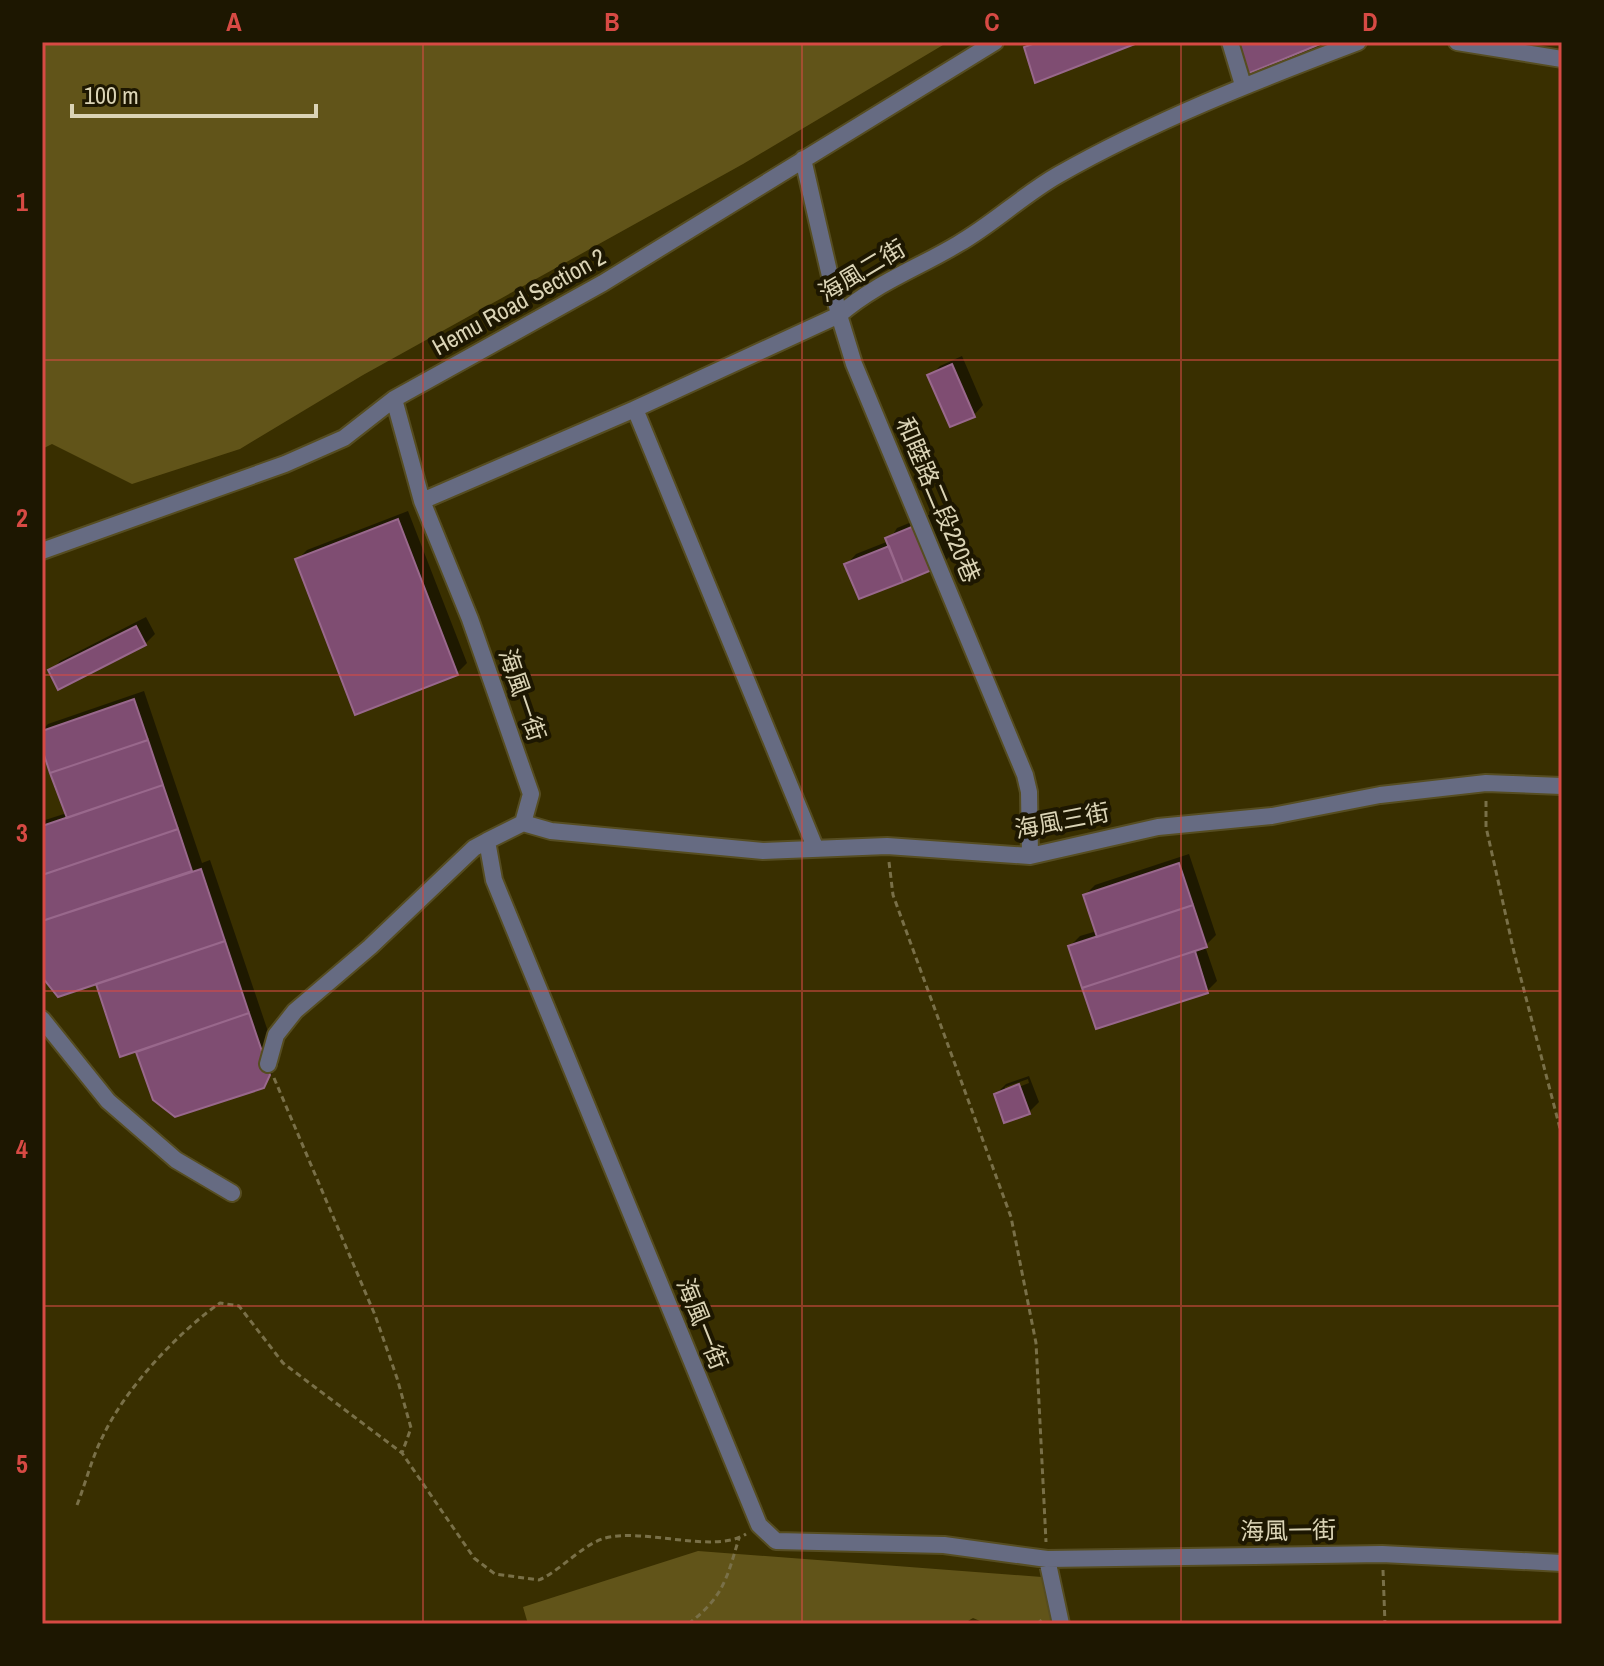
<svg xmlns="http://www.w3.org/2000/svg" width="1604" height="1666" font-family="'Archivo Narrow','Noto Sans TC',sans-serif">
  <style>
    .green { fill: #615419 }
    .shadow { fill: #0007; fill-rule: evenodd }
    .building { fill: #7f4d72; stroke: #99688c; stroke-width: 2 }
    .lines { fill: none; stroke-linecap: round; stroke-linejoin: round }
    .minor-casing { stroke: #564d21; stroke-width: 20 }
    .path { stroke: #797048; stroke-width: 3; stroke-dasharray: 6 4; stroke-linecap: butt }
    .minor { stroke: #666b82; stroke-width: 16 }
    .grid { fill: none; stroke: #d74a44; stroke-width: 2; stroke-opacity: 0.55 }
    .labels { text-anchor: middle; stroke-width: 8; stroke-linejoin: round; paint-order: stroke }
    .street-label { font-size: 24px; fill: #dbd4b6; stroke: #1d1701 }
    .neatline { fill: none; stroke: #d74a44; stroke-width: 3 }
    .grid-label { font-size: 26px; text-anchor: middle; font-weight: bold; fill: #d74a44 }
  </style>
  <rect width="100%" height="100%" fill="#392f00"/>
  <path class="green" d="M42,42H948L743,164L363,375L240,449L132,484L52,444L42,449Z
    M698,1551L1042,1577L1061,1624H987L973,1618L963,1624H528L523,1607Z"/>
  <path class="shadow" d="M962,356L983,405L974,415L930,376L940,366Z
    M408,511L467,663L457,673L297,560L307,550Z
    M936,512L953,553L943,563L847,564L856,554L889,541L897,528Z
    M146,617L155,634L145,644L51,671L60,661Z
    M144,691L202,863L210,860L279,1064L262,1087L154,1099L137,1049L97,982L42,973V821L67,813L42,743V730L48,724Z
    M1189,854L1216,935L1205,946L1217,981L1207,991L1097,1026L1070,946L1080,936L1097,931L1085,895L1095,885Z
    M1029,1076L1039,1102L1029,1112L996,1094L1006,1084ZM1028,1079L1029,1083L1005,1092V1087Z"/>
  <path class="building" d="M1038,42H1140L1035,83L1024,47Z
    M1234,42H1325L1247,74Z
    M952,364L975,417L950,427L927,375Z
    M398,519L458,675L355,715L295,559Z
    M926,521L944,565L903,582L885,538Z
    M889,546L903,582L859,599L844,564Z
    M136,626L146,645L58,690L48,670Z
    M134,699L148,740L50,773L42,749V731Z
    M148,740L163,785L67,818L50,773Z
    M163,785L178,829L42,875V826Z
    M178,829L192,871L42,921V875Z
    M1179,863L1193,905L1097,937L1083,895Z
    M201,869L225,941L58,997L42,977V921Z
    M1193,905L1207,947L1082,988L1068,946Z
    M225,941L249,1013L120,1057L96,984Z
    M1195,951L1208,993L1096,1029L1082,988Z
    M249,1013L270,1075L264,1088L175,1117L153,1100L136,1052Z
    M1019,1084L1030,1114L1004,1123L994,1094Z"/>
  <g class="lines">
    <g class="minor-casing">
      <path id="minor" d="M1230,42L1243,85
        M1457,42L1562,59
        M803,159L839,315L854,364L1025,775L1029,792L1030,856
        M394,399L422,501L470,619L531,794L523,823L487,841L494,880L759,1525L776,1541L944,1545L1047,1559L1382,1554L1562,1563
        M635,409L815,847
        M422,501L635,409L839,315C876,283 916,269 958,244C993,224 1023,195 1058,175C1153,121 1255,81 1358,42
        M42,551L285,464L344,438L394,399L603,283L995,42
        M523,823L551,831L763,851L887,846L1030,856L1158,827L1272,816L1380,795L1486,783L1562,786
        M42,1019L108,1101L176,1160L232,1193
        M268,1064L276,1035L295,1011L370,947L474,848L487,841
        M1047,1559L1061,1624"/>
    </g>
    <path class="path" d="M1486,801V827L1514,952L1562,1136
      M889,862L893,895L1011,1217L1036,1343L1046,1542
      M274,1078L375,1315L397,1378L411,1428L402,1453
      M77,1505C86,1482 92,1457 103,1436C125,1389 178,1332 220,1303L239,1306L283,1363L402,1453L474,1558L495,1574L539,1580C561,1570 580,1547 602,1539C640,1526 713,1555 746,1534
      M1383,1570L1385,1624
      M688,1624C723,1598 727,1578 739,1538
      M1037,1624L1044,1618"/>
    <use href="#minor" class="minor"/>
  </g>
  <path class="grid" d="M423,42V1624M802,42V1624M1181,42V1624M42,360H1562M42,675H1562M42,991H1562M42,1306H1562"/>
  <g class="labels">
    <g class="street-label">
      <text transform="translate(862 271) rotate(-31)" y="8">海風二街</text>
      <text transform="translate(519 302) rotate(-29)" y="8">Hemu Road Section 2</text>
      <text transform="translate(938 500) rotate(67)" y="8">和睦路二段220巷</text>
      <text transform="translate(522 695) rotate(71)" y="8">海風一街</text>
      <text transform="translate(1062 821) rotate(-11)" y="8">海風三街</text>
      <text transform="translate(702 1324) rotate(68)" y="8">海風一街</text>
      <text transform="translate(1288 1531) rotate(-1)" y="8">海風一街</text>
    </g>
  </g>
  <rect width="1604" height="1666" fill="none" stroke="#1d1701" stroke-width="88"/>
  <path d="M72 104v12h244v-12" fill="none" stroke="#dbd4b6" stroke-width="4"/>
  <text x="84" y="104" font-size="24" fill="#dbd4b6" stroke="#1d1701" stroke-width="6" paint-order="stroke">100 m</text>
  <rect x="44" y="44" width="1516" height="1578" class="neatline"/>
  <g class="grid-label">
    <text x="234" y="31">A</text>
    <text x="612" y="31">B</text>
    <text x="992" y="31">C</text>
    <text x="1370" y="31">D</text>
    <text x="22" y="211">1</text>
    <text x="22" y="527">2</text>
    <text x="22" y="842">3</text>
    <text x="22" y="1158">4</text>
    <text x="22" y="1473">5</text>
  </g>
</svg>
